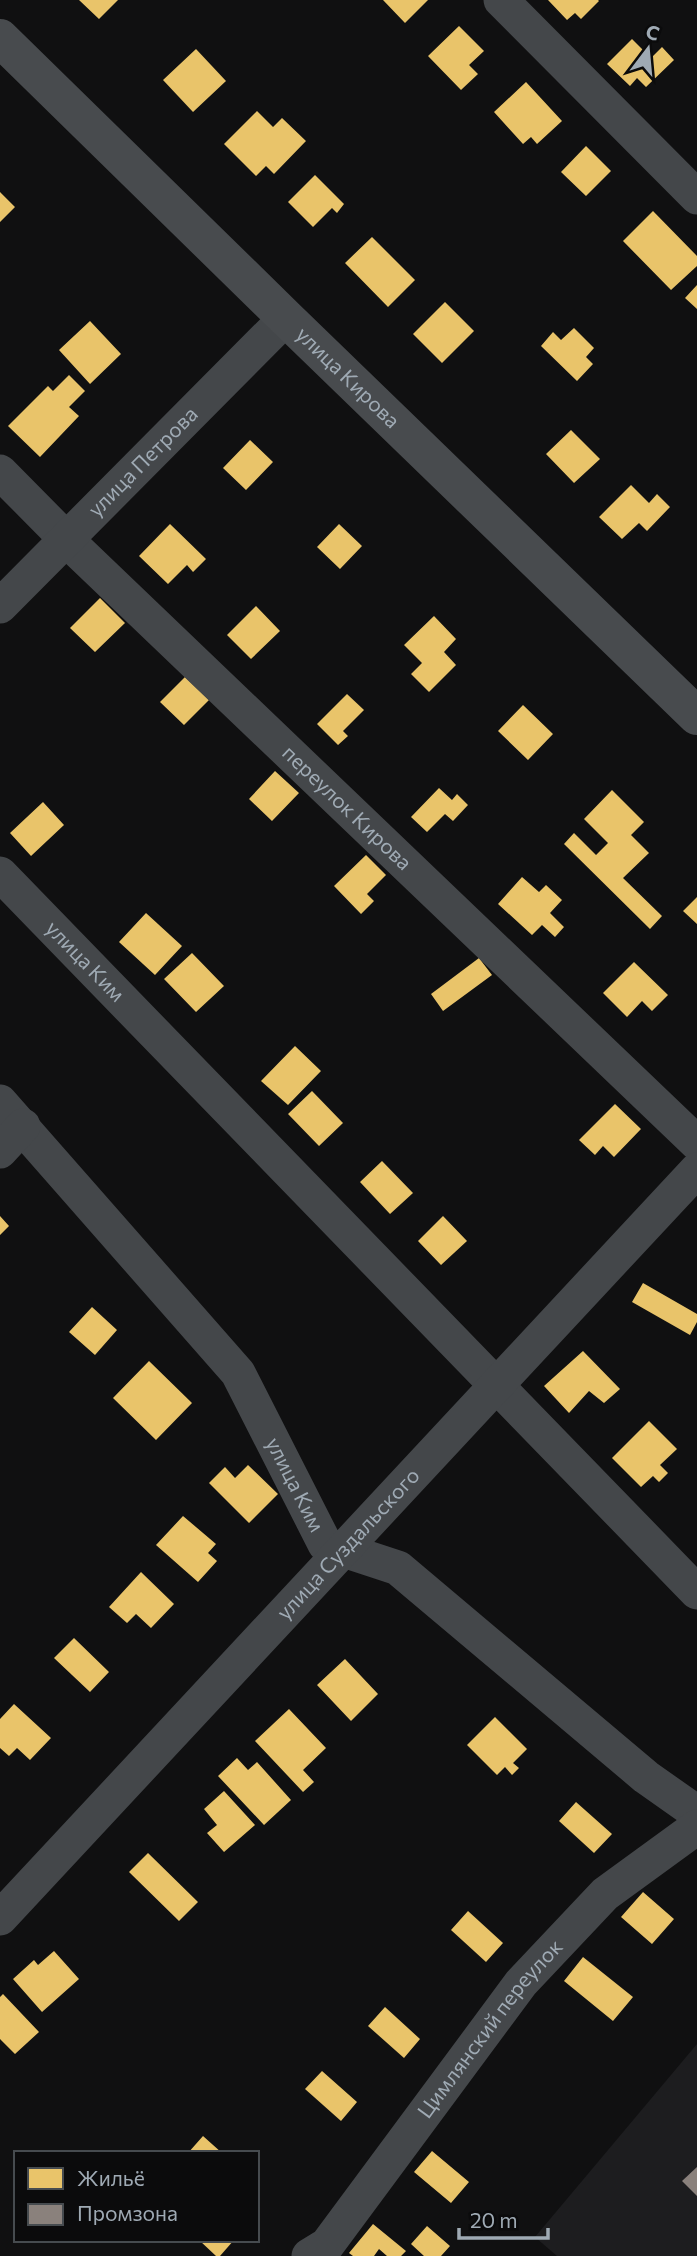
<svg xmlns="http://www.w3.org/2000/svg" width="697" height="2256" font-family="Commissioner,sans-serif">
  <style>
    .built { fill: #1d1d1f }
    .homes { fill: #e9c46a }
    .industry { fill: #8a817c }
    .lines { fill: none; stroke-linecap: round; stroke-linejoin: round }
    .street { stroke: #44474a; stroke-width: 35 }
    .secondary { stroke: #484b4e; stroke-width: 38 }
    .labels { text-anchor: middle; stroke-width: 7; stroke-linejoin: round; paint-order: stroke }
    .street-label { font-size: 21px; fill: #9faab4; stroke: #0b0b0c }
  </style>
  <rect width="100%" height="100%" fill="#101011"/>
  <path class="built" d="M697,2044V2256H557L535,2237Z"/>
  <path class="homes" d="M79,0H118L99,19Z
    M383,0H428L405,23Z
    M548,0H598L599,1L581,19L575,13L567,20Z
    M459,26L484,51L469,65L478,74L461,90L428,56Z
    M632,39L651,58L662,47L674,60L646,87L637,78L630,86L607,64Z
    M196,49L226,81L193,112L163,80Z
    M526,82L562,121L537,144L531,137L523,144L494,112Z
    M257,111L273,127L282,118L306,141L274,174L266,166L256,176L224,144Z
    M586,146L611,171L586,196L561,172Z
    M315,175L344,204L337,213L332,208L313,227L288,202Z
    M0,192L15,207L0,222Z
    M653,211L697,256V266L671,290L623,241Z
    M372,237L415,280L388,307L345,263Z
    M697,285V309L685,298Z
    M445,302L474,331L442,363L413,334Z
    M90,321L121,354L90,384L59,350Z
    M574,328L594,348L586,357L593,364L577,381L541,346L553,332L561,340Z
    M69,375L85,391L69,407L79,416L40,457L8,426L48,386L53,391Z
    M571,430L600,459L574,483L546,454Z
    M250,440L273,462L246,490L223,468Z
    M631,485L649,503L657,494L670,507L647,531L639,523L622,539L599,517Z
    M170,524L206,559L193,572L187,565L168,584L139,556Z
    M339,524L362,546L340,569L317,547Z
    M100,598L125,623L95,652L70,628Z
    M256,606L280,631L251,659L227,635Z
    M434,616L456,639L444,652L456,665L429,692L411,674L422,663L404,645Z
    M185,677L209,700L184,725L160,702Z
    M347,694L364,710L343,731L348,736L338,745L317,724Z
    M523,705L553,734L528,760L498,731Z
    M275,771L299,793L272,821L249,799Z
    M439,788L452,800L457,794L468,805L453,821L445,814L427,832L411,817Z
    M612,790L644,822L631,835L649,853L623,878L662,916L650,929L564,844L574,833L596,855L608,843L584,819Z
    M43,802L64,825L31,856L10,833Z
    M366,855L386,875L367,894L374,901L361,914L334,886Z
    M522,877L539,892L546,885L562,900L550,913L564,927L555,937L542,925L532,935L498,904Z
    M697,897V924L683,911Z
    M146,913L182,946L155,975L119,942Z
    M192,953L224,986L196,1012L164,979Z
    M479,958L492,975L443,1011L431,994Z
    M634,962L668,995L652,1011L642,1001L627,1017L603,993Z
    M295,1046L321,1071L288,1105L261,1081Z
    M312,1091L343,1123L319,1146L288,1114Z
    M615,1104L641,1129L614,1157L603,1146L595,1155L579,1140Z
    M382,1161L413,1193L390,1214L360,1182Z
    M0,1216L9,1226L0,1235Z
    M443,1216L467,1241L441,1265L418,1241Z
    M643,1283L697,1314V1322L690,1335L632,1302Z
    M92,1307L117,1330L95,1355L69,1332Z
    M583,1351L620,1389L604,1403L589,1391L569,1413L544,1386Z
    M149,1361L192,1403L156,1440L113,1398Z
    M649,1421L677,1449L660,1465L668,1473L659,1482L653,1476L641,1487L612,1458Z
    M248,1465L278,1494L249,1523L209,1483L225,1467L235,1478Z
    M183,1516L216,1544L208,1553L217,1561L198,1582L156,1545Z
    M141,1572L174,1604L151,1628L136,1614L127,1623L109,1607Z
    M74,1638L109,1672L90,1692L54,1658Z
    M345,1659L378,1694L351,1721L317,1685Z
    M14,1704L51,1738L30,1760L17,1748L9,1756L0,1748V1719Z
    M289,1709L326,1748L303,1770L314,1782L303,1792L255,1741Z
    M495,1717L527,1749L513,1763L519,1768L512,1775L505,1767L497,1775L467,1745Z
    M237,1758L248,1770L257,1762L291,1800L264,1825L218,1776Z
    M224,1791L255,1825L224,1852L207,1833L217,1825L204,1809Z
    M576,1802L612,1834L594,1853L559,1821Z
    M148,1853L198,1902L179,1921L129,1872Z
    M643,1892L674,1919L652,1944L621,1917Z
    M468,1911L503,1943L486,1962L451,1930Z
    M54,1951L79,1979L42,2012L13,1979L34,1960L38,1965Z
    M583,1957L633,1997L613,2021L564,1981Z
    M3,1994L39,2032L15,2054L0,2039V1997Z
    M385,2007L420,2039L404,2058L368,2026Z
    M322,2071L357,2102L341,2121L305,2089Z
    M203,2136L222,2153H188Z
    M432,2151L469,2182L451,2203L414,2172Z
    M373,2224L406,2251L401,2256H387L379,2249L374,2256H353L349,2253Z
    M427,2226L450,2246L441,2256H424L411,2244Z
    M199,2240H234L220,2256H216Z"/>
  <path class="industry" d="M697,2167V2196L682,2181Z"/>
  <g class="lines">
    <g class="street">
      <path d="M501,0L697,197"/>
      <path id="s1" d="M0,472L76,549L697,1143"/>
      <path id="s2" d="M0,606L286,318"/>
      <path id="s3" d="M0,874L697,1592"/>
      <path id="s4" d="M0,1102L238,1373L325,1544L398,1568L646,1777L697,1813"/>
      <path d="M0,1151L23,1126"/>
      <path id="s5" d="M0,1918L697,1170"/>
      <path id="s6" d="M309,2256L327,2245L521,1983L605,1894L697,1827"/>
    </g>
    <path class="secondary" id="s7" d="M0,38L286,318L697,716"/>
  </g>
  <g class="labels">
    <g class="street-label">
      <text dy="7" stroke="none"><textPath href="#s7" startOffset="486">улица Кирова</textPath></text>
      <text dy="7" stroke="none"><textPath href="#s2" startOffset="203">улица Петрова</textPath></text>
      <text dy="7" stroke="none"><textPath href="#s1" startOffset="483">переулок Кирова</textPath></text>
      <text dy="7" stroke="none"><textPath href="#s3" startOffset="122">улица Ким</textPath></text>
      <text dy="7" stroke="none"><textPath href="#s4" startOffset="486">улица Ким</textPath></text>
      <text dy="7" stroke="none"><textPath href="#s5" startOffset="511">улица Суздальского</textPath></text>
      <text dy="7" stroke="none"><textPath href="#s6" startOffset="292">Цимлянский переулок</textPath></text>
    </g>
  </g>
  <rect x="14" y="2151" width="245" height="91" fill="#0b0b0c" stroke="#464b4f" stroke-width="2"/>
  <rect x="28" y="2168" width="35" height="21" fill="#e9c46a" stroke="#464b4f" stroke-width="2"/>
  <text x="77" y="2186" font-size="21" fill="#9faab4">Жильё</text>
  <rect x="28" y="2204" width="35" height="21" fill="#8a817c" stroke="#464b4f" stroke-width="2"/>
  <text x="77" y="2221" font-size="21" fill="#9faab4">Промзона</text>
  <g transform="translate(648 49) rotate(16)" stroke="#0b0b0c" stroke-width="5" paint-order="stroke">
  <path d="M0-5L12 26L0 18L-12 26Z" fill="#9faab4"/>
  <text y="-10" font-size="19" font-weight="bold" text-anchor="middle" fill="#9faab4">С</text>
  </g>
  <path d="M459 2228v10h89v-10" fill="none" stroke="#9faab4" stroke-width="3.5"/>
  <text x="470" y="2228" font-size="21" fill="#9faab4" stroke="#0b0b0c" stroke-width="5" paint-order="stroke">20 m</text>
</svg>
